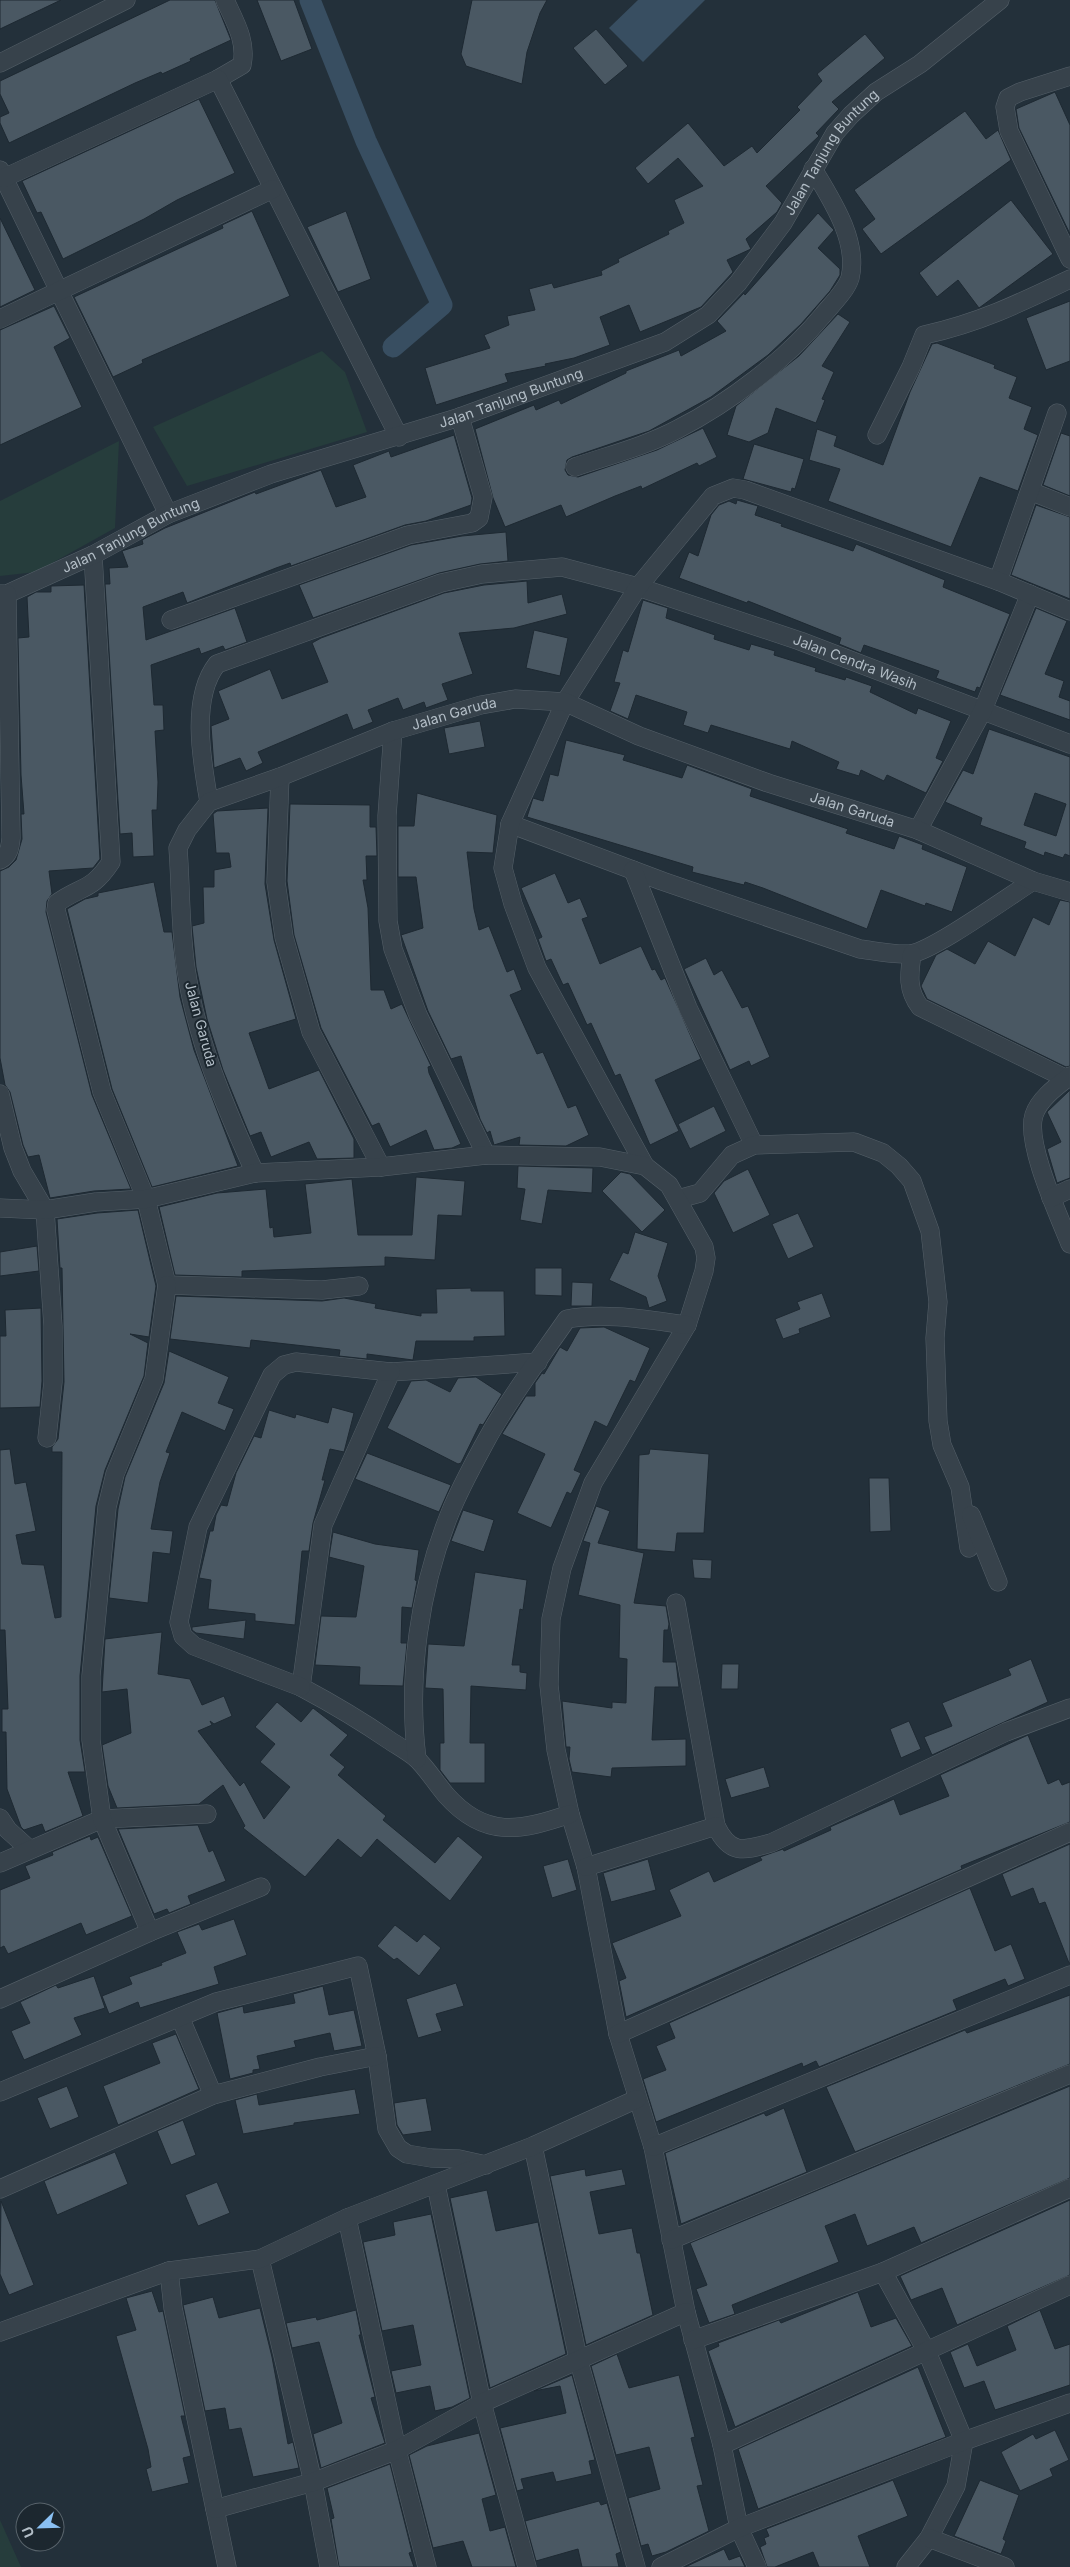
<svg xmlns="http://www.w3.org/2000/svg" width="1070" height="2567" font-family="Inter,sans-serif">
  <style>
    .green { fill: #263d3c }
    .water { fill: #384e61 }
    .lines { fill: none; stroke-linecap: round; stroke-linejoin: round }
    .canal { stroke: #384e61; stroke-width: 21 }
    .building { fill: #4a5863; stroke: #1e2932; fill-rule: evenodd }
    .street-casing { stroke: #556069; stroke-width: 19 }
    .street { stroke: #37424b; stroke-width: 18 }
    .labels { text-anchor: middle; stroke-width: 4; stroke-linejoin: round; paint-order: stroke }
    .street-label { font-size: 14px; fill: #b2bdc6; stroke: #1c272f }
  </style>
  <rect width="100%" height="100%" fill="#23303a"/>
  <path class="green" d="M322,351L345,372L367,432L187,486L153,427Z
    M119,441L115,528L36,572L0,576V501Z
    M0,2520L21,2567H0Z"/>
  <path class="water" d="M638,0H705L643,62L609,28Z"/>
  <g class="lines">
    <path class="canal" d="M310,0L366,141L442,305L393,347"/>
  </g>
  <path class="building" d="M0,0H61L0,29Z
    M170,0H215L231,40L190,59L191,61L162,74L161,72L135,83L9,143L0,123V117L9,113L0,94V81Z
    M257,0H294L312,49L281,61Z
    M472,0H547L540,13L527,52L522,84L466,66L461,54Z
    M596,29L628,66L605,85L573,48Z
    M865,34L885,58L832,102L839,109L816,133L819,136L766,186L782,203L777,212L746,239L751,249L727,260L733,272L701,307L640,332L629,305L600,317L610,345L574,358L545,364L546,366L505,374L508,382L436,405L425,368L490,348L484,335L509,325L507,316L535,310L529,289L552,283L554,288L602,275L601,271L619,262L618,259L669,234L668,231L684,223L674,200L703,186L678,158L648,184L635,168L688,123L724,166L752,146L757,153L800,110L797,107L822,81L817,74Z
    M1055,92L1070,125V234L1019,128L1016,109Z
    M199,99L235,173L177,200L144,219L63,259L41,212L37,213L22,181Z
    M965,111L986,139L998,130L1011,160L881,254L862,229L875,219L854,190Z
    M1011,200L1053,254L979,308L958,280L937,297L919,273Z
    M252,211L290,296L142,360L143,363L113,377L74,297L223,228L222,225Z
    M346,211L371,279L338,292L307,227Z
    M818,213L834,230L818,248L840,269V275L830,291L801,324L768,355L711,397L649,431L572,457L567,460L565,470L568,475L578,477L657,450L703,428L717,457L699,466L697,463L642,489L641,486L615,496L566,517L561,505L505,527L493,498L475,429L534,405L536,410L559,400L561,404L626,373V371L679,350L681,356L726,331L717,321L744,293L745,295Z
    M0,218L35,290L0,307Z
    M1070,301V361L1046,370L1026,318Z
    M54,306L70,338L54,347L82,407L0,445V330Z
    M838,314L850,322L822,366L834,372L822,399L825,400L816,423L776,408L768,433L749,442L727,435L736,406L799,356Z
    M937,343L995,365L994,368L1017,377L1009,398L1032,407L1024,429L1038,435L1018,491L980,477L951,547L828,501L840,469L809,460L817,429L837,436L834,446L883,465L910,392L932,344Z
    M1061,433L1070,436V496L1043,485Z
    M454,435L472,498L471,505L426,521L405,525L291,566L290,563L276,568L187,603L183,592L143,607L146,640L235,608L247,642L225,650L223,646L201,654L199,648L151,665L154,705H163L164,730L155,731L158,782L157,810H152L154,856L133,857L132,833L120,834L105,584H110L109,568L128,567L122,551L143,544L142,540L165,528L255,492L256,494L321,470L336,507L366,497L353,465L389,451L391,457Z
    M754,444L804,459L795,489L792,488L791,492L743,479Z
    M737,500L758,506L755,515L782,524L781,526L853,551L856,544L945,580L943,587L1010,614L980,688L977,687L975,692L936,678L939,671L864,645L861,653L839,644L841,638L748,601L747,603L679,578L689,552L698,556L711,515L719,505L729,501L736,504Z
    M1036,505L1070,517V599L1011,575Z
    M506,532L508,561L480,564L439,573L313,618L299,585L411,545L462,536Z
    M527,581L528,603L562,594L567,614L514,628L459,633L473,674L442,684L448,700L426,708L424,702L403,710L398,698L368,710L373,722L353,730L347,714L258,752L263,763L246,771L240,758L214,768L211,726L229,719L218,691L270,669L282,699L328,682L312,643L321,638L444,593L484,585Z
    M84,585L100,859L93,868L49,871L52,894L47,901L46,912L92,1095L131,1189L94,1191L50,1198L39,1155L28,1157L23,1145L10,1092L5,1085L0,1058V871L9,867L16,860L22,839L21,814H24L21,775L18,638L29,637L27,597L36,592H51V586Z
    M643,600L668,608L666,618L715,635L714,639L749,650L751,644L775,651L774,655L816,668L815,671L845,680L846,677L872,686L870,692L916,714L918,708L951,721L936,758L943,761L926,793L887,775L884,781L861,770L859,776L836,769L839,762L792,741L790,749L711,725L708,733L683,725L687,712L636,695L628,719L610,711L620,683L614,682L623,650L628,652Z
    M1036,608L1067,621L1045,674L1064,681L1059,697L1070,701V720L1000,695Z
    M534,630L568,638L560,676L526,668Z
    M480,721L485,747L449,754L444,728Z
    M989,729L1070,757V856L1065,854L1063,858L1045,852L1044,856L1024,848L1026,842L980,825L982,818L945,802L963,770L973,774ZM1035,793L1066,804L1056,836L1024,825Z
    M566,740L625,755L623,760L682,778L687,765L752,789L750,796L848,829L846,833L894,849L899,836L923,845L922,849L967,867L952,912L926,903L925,906L881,890L867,929L763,888L745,882L744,885L692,872L693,867L527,817L533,798L543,801L550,774L558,776Z
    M417,793L497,815L493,853L467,852L474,909L479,930L489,926L507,972L514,969L522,990L510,995L537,1054L543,1052L568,1108L576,1105L589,1135L566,1146L519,1145L520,1137L494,1145L490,1131L487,1133L480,1119L461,1056L451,1059L428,1011L401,935L423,928L416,877H398V826H414Z
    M290,804L370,805V827H376L377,856H366L367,880H363L368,908L371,990H384L391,1009L402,1004L431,1066L428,1067L429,1073L461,1144L452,1148L434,1150L426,1130L390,1147L379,1123L372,1126L321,1028L294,935L287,881Z
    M268,808L265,884L274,940L296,1019L249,1033L269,1089L319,1070L354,1139V1158L317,1159L309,1142L271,1157L261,1132L250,1136L223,1070L207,1019L196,967L192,926L204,923L203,887H214V870L231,867L229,853H216L213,814L217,811Z
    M555,873L568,903L580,898L588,917L582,919L600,964L641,946L652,970L655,969L661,980L665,978L701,1059L655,1080L679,1131L650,1145L620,1074L615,1076L591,1023L587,1025L568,983L563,985L551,959L546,961L538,939L542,937L521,888Z
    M154,882L164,932H172L180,997L194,1050L238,1166L152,1187L112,1089L67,909L85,899L98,896V893Z
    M1060,900L1070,902V1066L1066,1067L927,999L921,986L936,955L947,949L975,964L988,941L1015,956L1033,917L1049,925Z
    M706,958L714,975L722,970L742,1008L748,1006L770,1057L751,1066L749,1061L730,1070L684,969Z
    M1070,1090V1178L1057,1183L1047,1149L1061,1142L1047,1112Z
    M714,1106L726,1131L690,1149L678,1124Z
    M518,1166L593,1168L592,1193L548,1190L542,1224L520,1220L525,1189L517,1188Z
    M748,1169L770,1215L733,1233L714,1193L724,1181Z
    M621,1172L630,1174L665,1210L642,1232L602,1191Z
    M416,1177L465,1181L462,1216L438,1215L435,1260L385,1257V1266L242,1271V1277L175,1275L159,1207L217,1193L266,1189L270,1228L273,1227L274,1237L311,1233L305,1184L352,1179L358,1235H412Z
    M138,1210L156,1286L149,1337L130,1334L148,1343L144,1376L105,1470L96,1506L80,1676V1740L85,1772H68L83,1816L45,1832L42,1824L24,1830L21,1827L7,1789L6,1732H2V1709H8L5,1630H0V1450L10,1449L15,1484L26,1482L36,1531L16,1535L22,1564L44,1565L55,1618L61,1617L62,1452H52V1447L58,1439L64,1382L62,1268H60L57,1219L97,1213Z
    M798,1213L814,1247L788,1259L772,1224Z
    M635,1232L668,1243L658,1276L667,1301L649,1308L646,1297L609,1280L623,1252L628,1254Z
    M37,1246L39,1271L0,1276V1252Z
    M535,1268H562V1296L535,1295Z
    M572,1282L593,1283L592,1306H571Z
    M471,1288V1291H504L505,1336L474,1337V1341H416L413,1360L367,1354V1359L339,1356L340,1350L251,1340L250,1348L170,1339L176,1296L322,1301L344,1298L376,1304L375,1308L421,1316V1313H437L436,1289Z
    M822,1293L831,1317L799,1329L800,1333L783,1339L775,1319L800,1309L797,1302Z
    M41,1308L42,1381L40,1407L0,1408V1336H6L5,1310Z
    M604,1327L650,1348L635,1382L630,1380L607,1427L595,1421L574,1470L581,1473L571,1494L567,1492L551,1528L517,1513L545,1454L502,1434L526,1396H535V1383L542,1373L544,1374L560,1347L567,1351L580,1328Z
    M169,1351L229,1377L218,1403L234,1409L225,1431L182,1412L166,1452L170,1453L160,1482L151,1529L173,1531L170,1554L153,1552L148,1603L109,1598L118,1509L125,1477L164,1383Z
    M476,1377L502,1394L483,1425L480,1424L461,1463L458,1464L387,1428L411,1381L426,1380L450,1392L458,1378Z
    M332,1407L354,1413L344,1452L330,1449L322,1480H325L313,1523L309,1551H302L295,1625L255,1621V1614L208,1609L211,1580L199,1578L210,1531H213L216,1515L221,1505L227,1506L236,1473L254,1436L261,1438L269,1410L295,1418L296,1414L328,1423Z
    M650,1449L709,1454L704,1533H677L675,1552L637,1549L639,1455L649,1454Z
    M367,1453L451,1485L439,1512L355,1479Z
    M869,1478H889L891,1531L870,1532Z
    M596,1506L610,1511L598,1543L644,1553L634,1603L666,1606L669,1624L668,1630H664L663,1662H676L679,1687H655L652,1740L686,1739V1766L612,1768L611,1777L572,1772L569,1759L570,1747H566L562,1701L612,1708V1702L626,1703L627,1659L619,1658L620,1605L578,1595L590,1543L583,1541Z
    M463,1510L494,1520L484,1552L451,1541Z
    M333,1532L375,1544L419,1550L415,1580L417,1581L412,1608L402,1607L401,1643H407L403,1686L359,1685L360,1667L315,1665L321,1616L356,1617L364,1566L329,1557Z
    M692,1559L712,1560L711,1579L694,1578Z
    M475,1572L527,1580L523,1610L520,1609L512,1665H520V1672L527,1673L526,1690L471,1686L470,1743H485V1783H450L440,1770V1743H444L443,1689L425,1688L428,1644L464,1646Z
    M246,1620L244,1639L196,1633L192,1630V1627Z
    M162,1632L158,1674L190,1679L202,1705L224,1696L232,1716L214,1724L210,1721L212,1725L198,1731L240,1786L244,1782L264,1819L290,1787L260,1762L275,1744L255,1727L277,1702L301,1722L313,1708L348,1735L330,1755L345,1767L338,1775L386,1816L383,1820L435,1863L458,1836L483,1857L450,1901L377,1839L361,1858L338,1839L305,1877L243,1828L245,1826L223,1785L199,1804L117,1808L108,1786L102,1745L131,1733L127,1689L102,1692L105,1639Z
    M1031,1659L1048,1702L932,1755L924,1737L952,1726L942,1703L1011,1675L1008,1669Z
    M722,1664H739L738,1689H721Z
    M909,1721L921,1749L901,1758L890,1729Z
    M1028,1735L1048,1784L1059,1779L1062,1785L1070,1782V1822L961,1866L962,1869L626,2017L619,1981L626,1978L612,1943L681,1916L669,1890L709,1871L714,1882L762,1860L760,1857L783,1849L784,1851L831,1830L830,1827L894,1799L900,1815L949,1796L940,1775Z
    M764,1767L770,1787L731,1798L725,1779Z
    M198,1825L209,1852L213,1850L226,1881L188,1896L191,1904L169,1913L167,1909L154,1914L118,1829Z
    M90,1836L91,1840L98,1837L132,1916L86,1935L81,1923L8,1954L4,1946L0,1948V1890L30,1878L25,1866L53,1855L52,1852Z
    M1070,1844V1963H1069L1045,1902L1039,1904L1033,1888L1011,1897L1002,1874Z
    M568,1859L577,1890L552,1898L543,1866Z
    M648,1859L656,1890L611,1902L603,1873Z
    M970,1888L995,1951L1011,1944L1025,1979L1008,1986L1005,1979L953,2000L957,2010L819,2067L816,2061L803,2067L802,2063L656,2122L643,2079L666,2070L656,2046L675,2038L669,2023Z
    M234,1919L247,1955L214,1967L219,1984L140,2008L138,2002L109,2014L102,1996L132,1984L129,1977L162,1965L161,1963L186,1953L177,1932L199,1924L202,1930Z
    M395,1925L417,1942L424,1934L441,1948L419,1976L397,1958L394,1960L377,1946Z
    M94,1976L105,2008L74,2018L82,2035L24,2060L11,2031L30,2023L20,2002L56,1985L58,1988Z
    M456,1983L464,2006L436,2014L442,2031L418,2038L406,1999Z
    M323,1986L329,2015L354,2010L362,2046L334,2051L330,2033L294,2041L296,2047L257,2056L260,2069L253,2070V2073L230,2079L217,2013L243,2006L244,2013L295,2003L293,1994Z
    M1070,1995V2064L855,2152L826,2087L965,2030L967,2033Z
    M176,2034L199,2089L118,2125L103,2086L160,2063L152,2043Z
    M67,2086L79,2117L50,2129L37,2098Z
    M1070,2086V2178L921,2243L914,2227L867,2246L855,2214L825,2226L839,2262L732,2305L735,2314L709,2323L696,2289L707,2285L690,2243Z
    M355,2089L360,2114L294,2123V2125L243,2134L235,2100L257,2094L259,2105Z
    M426,2098L432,2131L403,2135L397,2125L394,2103Z
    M784,2108L807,2172L681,2224L665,2153L764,2113L766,2116Z
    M183,2120L196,2155L171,2165L157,2131Z
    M115,2152L128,2184L57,2215L44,2181Z
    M585,2169L586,2176L622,2169L626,2185L590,2192L599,2234L632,2228L637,2253H640L653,2315L586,2345L550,2176Z
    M217,2182L230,2213L198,2226L185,2195Z
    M487,2190L496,2231L538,2222L566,2354L490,2388L450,2198Z
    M1070,2200V2275L957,2325L942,2288L911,2300L900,2276Z
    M1,2201L34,2285L9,2295L0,2274Z
    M431,2214L470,2398L452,2407L435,2411L430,2386L396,2393L391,2371L421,2365L413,2325L382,2331L363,2242L395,2235L393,2222Z
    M152,2291L159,2312L163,2311L185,2416H181L191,2456L183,2458L189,2483L152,2492L146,2469L151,2467L148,2449L116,2336L136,2330L126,2298Z
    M858,2292L871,2327L896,2318L912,2346L735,2427L708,2351L719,2346L718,2343L779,2320L781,2323Z
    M213,2297L219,2318L260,2308L272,2357L288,2444L293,2442L299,2468L253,2477L241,2428L229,2430L225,2408L205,2411L183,2305Z
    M356,2310L361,2335H359L375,2397L371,2398L385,2443L321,2468L313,2434L342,2423L319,2342L292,2348L286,2323L316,2317L317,2320Z
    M1040,2310L1055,2349L1070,2344V2385L995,2410L984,2381L964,2388L950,2352L968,2344L977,2366L1016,2350L1007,2326Z
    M617,2354L629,2388L679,2375L695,2437L691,2438L703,2485L697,2486L709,2531L666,2552L652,2556L648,2544L641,2546L628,2498L660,2489L649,2447L616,2455L591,2366Z
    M918,2367L946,2437L758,2509L738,2449Z
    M572,2375L595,2460L589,2461L592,2474L556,2482L553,2472L521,2479L524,2489L517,2491L500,2428L566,2413L560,2386L534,2391Z
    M1055,2430L1069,2460L1050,2469L1053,2476L1020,2491L1001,2452L1033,2434L1036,2439Z
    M479,2433L496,2495L482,2499L490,2531L505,2527L516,2567H472L463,2541L433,2548L409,2455L427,2446Z
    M390,2464L412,2552L409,2553L414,2567H339L331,2519L334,2518L327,2488Z
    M893,2480L908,2516L858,2536L870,2567H819L813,2552L775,2567H767L760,2547L766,2544L764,2538L769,2536L766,2529Z
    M980,2480L1019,2495L1003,2539L1006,2541L1001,2554L954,2536Z
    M599,2501L601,2505L607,2503L621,2552L616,2554L619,2567H582L578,2549L536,2561L525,2521Z
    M724,2549L729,2560L740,2556L745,2567H685Z"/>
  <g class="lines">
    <g class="street-casing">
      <g id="street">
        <path d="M0,63L126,0"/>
        <path d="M1070,76L1020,92L1008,98L1005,107L1009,131L1070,259"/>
        <path d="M218,79L242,65C247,41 235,22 225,0"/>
        <path d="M0,170L168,514"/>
        <path d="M4,178L218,79L399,437"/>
        <path d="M0,319L273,189"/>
        <path d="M877,435L911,367L924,335C979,323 1020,303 1070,279"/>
        <path d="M575,467C610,455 646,446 678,429C729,403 787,359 823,315C831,305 846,291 850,278C859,241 831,199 813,169"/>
        <path d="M1030,491L1070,507"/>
        <path d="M93,555L111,862C91,892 82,885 57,903L56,910L102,1092L146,1199L167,1285L322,1290L359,1286"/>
        <path d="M998,581L1057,413"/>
        <path id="s1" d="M0,594H7L93,555L168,514L271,474L460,417L665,342L708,315L738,283L783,223L835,133L851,115L876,92L920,64L1000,0"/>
        <path d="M171,620L408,535L472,523L479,518L483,497L460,417"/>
        <path d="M393,731L387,816L388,921L393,949L418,1015L486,1155"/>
        <path d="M280,777L276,882L284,937L311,1032L381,1167"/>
        <path id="s2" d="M209,802C202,762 190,698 217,664L441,583L482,574L562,567L638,587L800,641L1070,744"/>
        <path d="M510,824L662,881L860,949C876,951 893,955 910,954C933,951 1009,896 1033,881"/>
        <path d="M918,830L982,712L1030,594"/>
        <path d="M0,860C9,855 10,848 11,838L7,594"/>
        <path d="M633,870L688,1008L754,1145"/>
        <path d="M912,954C909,975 907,990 920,1007L1067,1079"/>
        <path d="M1070,1076C1057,1086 1039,1099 1034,1115C1025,1143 1059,1216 1070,1244"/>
        <path d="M0,1094L13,1148L22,1171L45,1210L53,1326V1382L47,1438"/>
        <path d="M645,1166L537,968L513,904L503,868L510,824L565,702L638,587L713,496L733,488L745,490L998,581L1070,611"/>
        <path id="s3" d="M255,1173C226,1109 196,1039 186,969C180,929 181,888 178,848L187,830L209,802L280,777L393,731L481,705L515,699L565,702L639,736L768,783L918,830L1033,881L1070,892"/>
        <path d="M1051,1198L1070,1189"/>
        <path d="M678,1199L700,1193L732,1155L754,1145L854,1142L883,1153L899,1166L912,1181L930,1231L938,1302L935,1338L938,1421L942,1445L960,1487L969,1548"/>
        <path d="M0,1208L45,1210L96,1202L146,1199L255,1173L381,1167L486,1155L600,1157L645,1166L669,1185L704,1247L706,1258L704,1271L687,1325L593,1483L562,1568L551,1619L549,1685L556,1750L570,1814L586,1867L618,2034L653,2147L686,2312L722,2445L739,2528L757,2567"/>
        <path d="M538,1362L391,1372L323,1525L301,1687C331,1703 360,1720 389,1740C398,1746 409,1752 417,1759C428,1770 436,1783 446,1795C485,1839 520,1831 570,1814"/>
        <path d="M971,1515L998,1582"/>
        <path d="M676,1603L716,1826"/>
        <path d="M301,1687L194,1646L183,1636L179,1622L198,1527L272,1375L284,1365L296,1362L391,1372"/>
        <path d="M417,1759C407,1678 419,1589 450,1513C460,1488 474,1463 487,1439C510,1397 540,1358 567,1319C606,1312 648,1320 687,1325"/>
        <path d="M0,1818L8,1830L29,1849"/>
        <path d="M0,1863L102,1819L207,1814"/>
        <path d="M586,1867L716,1826C730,1855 743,1851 771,1843L1006,1732L1070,1708"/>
        <path d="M150,1932L102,1819L91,1740V1676L107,1507L115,1474L154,1379L167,1285"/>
        <path d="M0,1999L150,1932L261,1887"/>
        <path d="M180,2017L213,2095"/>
        <path d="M618,2034L1070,1832"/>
        <path d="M0,2092L216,2002L358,1966L377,2056L387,2129L398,2148L407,2154L431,2158L459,2159L486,2165"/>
        <path d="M533,2146L578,2358L636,2567"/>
        <path d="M653,2147L1070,1975"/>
        <path d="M436,2185L482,2403L527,2567"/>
        <path d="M0,2189L213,2095L320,2067L377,2056"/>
        <path d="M347,2218L397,2450L427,2567"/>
        <path d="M671,2240L1070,2074"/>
        <path d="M260,2259L313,2482L329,2567"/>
        <path d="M169,2271L173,2308L227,2567"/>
        <path d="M883,2272L927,2352L964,2441L956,2486L929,2538L906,2567"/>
        <path d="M0,2332L169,2271L260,2259L347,2218L533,2146L637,2099"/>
        <path d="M693,2340L883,2272L1070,2188"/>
        <path d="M722,2445L1070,2285"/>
        <path d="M215,2509L313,2482L397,2450L482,2403L686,2312"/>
        <path d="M929,2538L1005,2567"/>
        <path d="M661,2567L739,2528L964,2441L1070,2403"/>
      </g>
    </g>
    <use href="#street" class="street"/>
  </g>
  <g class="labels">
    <g class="street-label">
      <text dy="5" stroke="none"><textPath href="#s1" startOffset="969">Jalan Tanjung Buntung</textPath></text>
      <text dy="5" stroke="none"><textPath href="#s1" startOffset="549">Jalan Tanjung Buntung</textPath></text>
      <text dy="5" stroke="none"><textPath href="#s1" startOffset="144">Jalan Tanjung Buntung</textPath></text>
      <text dy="5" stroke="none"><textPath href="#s2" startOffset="811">Jalan Cendra Wasih</textPath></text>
      <text dy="5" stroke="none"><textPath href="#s3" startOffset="654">Jalan Garuda</textPath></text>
      <text dy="5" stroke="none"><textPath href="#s3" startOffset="1074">Jalan Garuda</textPath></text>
      <text transform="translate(201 1024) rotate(75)" y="5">Jalan Garuda</text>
    </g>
  </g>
  <g transform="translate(40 2527) rotate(247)"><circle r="24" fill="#1c272f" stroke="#58636b"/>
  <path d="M0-4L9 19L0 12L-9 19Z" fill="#8ac0f3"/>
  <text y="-8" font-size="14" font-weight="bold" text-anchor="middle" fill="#b2bdc6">U</text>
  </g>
</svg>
